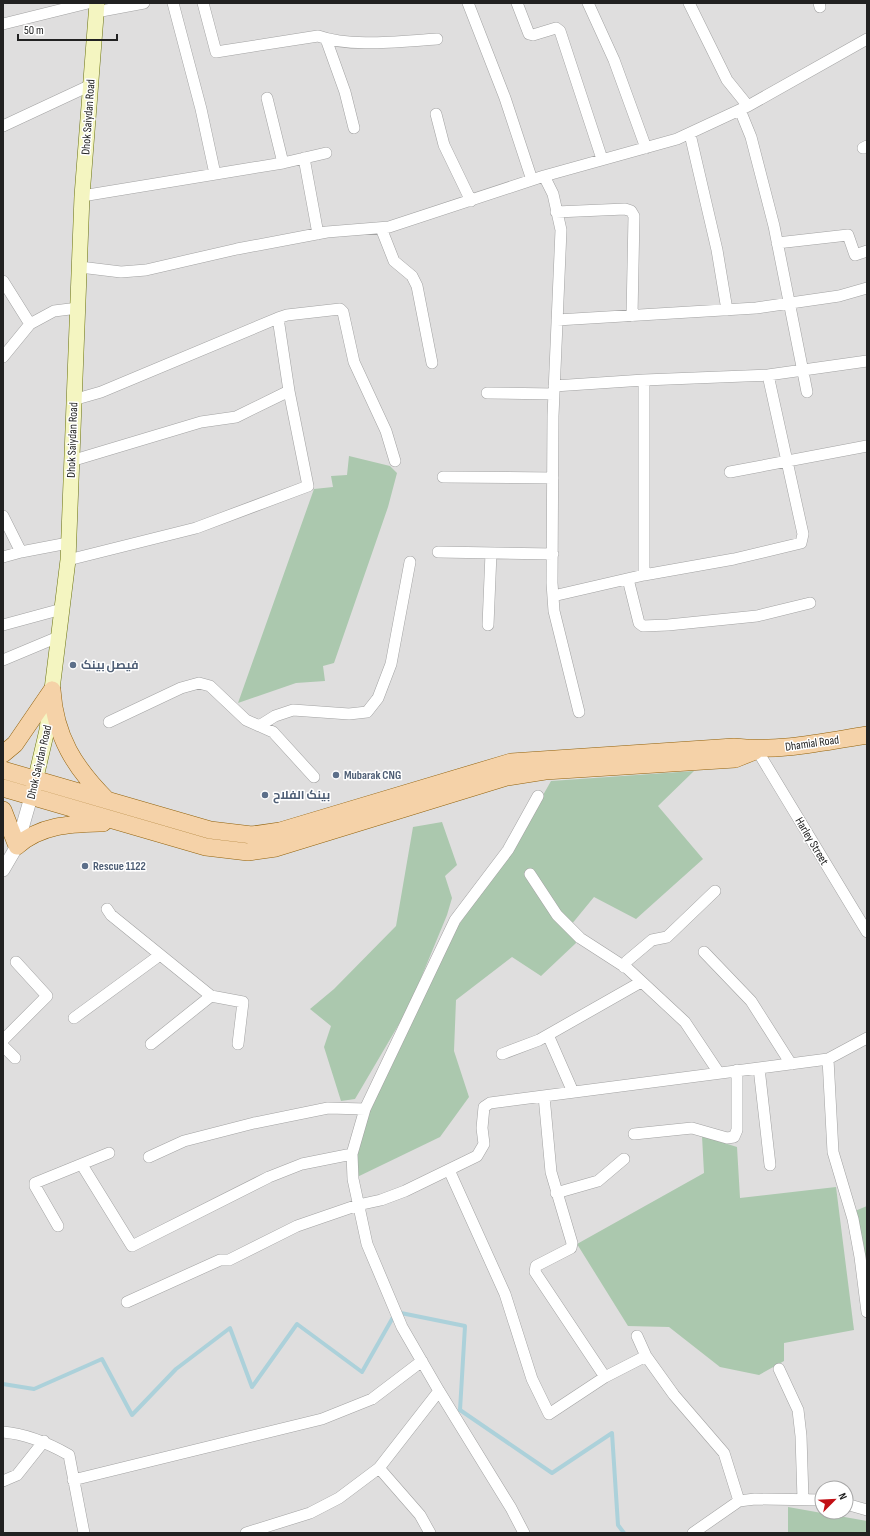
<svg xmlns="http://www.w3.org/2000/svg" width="870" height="1536" font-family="'Sofia Sans Condensed',Cairo,sans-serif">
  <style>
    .residential { fill: #dfdede; fill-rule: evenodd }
    .cemetery { fill: #abc8ae }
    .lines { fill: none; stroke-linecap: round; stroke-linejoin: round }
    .stream { stroke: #acd1da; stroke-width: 4 }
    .minor-casing { stroke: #a2a2a2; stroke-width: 12 }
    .tertiary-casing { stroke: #a2a2a2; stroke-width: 14 }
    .secondary-casing { stroke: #6a720e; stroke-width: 16 }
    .primary-casing { stroke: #92620c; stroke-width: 18 }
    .minor { stroke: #fff; stroke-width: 11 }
    .tertiary { stroke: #fff; stroke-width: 13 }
    .secondary { stroke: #f4f5c1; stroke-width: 15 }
    .primary { stroke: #f5d2a8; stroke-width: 17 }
    .service-dot { fill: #5c6f8a; stroke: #fff; stroke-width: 1.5 }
    .labels { text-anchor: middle; stroke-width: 3; stroke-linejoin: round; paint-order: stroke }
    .street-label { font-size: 12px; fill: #212121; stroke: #fff }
    .service-label { font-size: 12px; font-weight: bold; fill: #4e5e75; stroke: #fff; text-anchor: start }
  </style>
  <rect width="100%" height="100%" fill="#f0ede8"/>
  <path class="residential" d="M3,3H867V1533H3ZM822,1488H846V1512H822Z"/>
  <path class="cemetery" d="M349,456L390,466L397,473L388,507L334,663L323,666L325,681L296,683L238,703L314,489L333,487L331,476L347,475Z
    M694,771L658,806L703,859L636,919L594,897L571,925L576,943L541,976L512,957L456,1000L454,1051L469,1097L440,1137L353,1179L364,1120L456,929L521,834L551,781Z
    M442,822L457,865L445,876L452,898L447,915L409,1007L355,1099L341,1101L324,1047L331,1026L310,1009L334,989L396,926L413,827Z
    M702,1136L737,1147L740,1198L836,1187L854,1330L784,1343V1361L759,1375L720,1367L669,1327L628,1326L577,1244L704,1173Z
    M867,1206V1293L855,1211Z
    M788,1507L867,1521V1533H788Z"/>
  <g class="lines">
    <path class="stream" d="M3,1384L34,1389L102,1359L132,1415L176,1369L230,1328L252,1387L297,1324L362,1372L396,1312L465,1326L460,1410L552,1473L612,1433L618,1525L624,1533"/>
    <g class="minor-casing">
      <path id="minor" d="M173,3L201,109L215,174
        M203,3L216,52L318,36C351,48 402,41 437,39
        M468,3L505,98L532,180
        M517,3L529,34L533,35L556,28L560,31L602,159
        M588,3L614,60L646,148
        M689,3L727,80L748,106
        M819,3L820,7
        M96,12L144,3
        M3,24L88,3
        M326,39L345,92L354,128
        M267,98L283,163
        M740,110L751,137L774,226L807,392
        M436,114L444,145L471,201
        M3,126L91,85
        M690,134L717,250L727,310
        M863,148L867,146
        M304,158L318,234
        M544,176L553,194L561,230L553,416L552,583L554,611L579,712
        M82,196L283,163L326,153
        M556,212L625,209L631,211L634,216L632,316
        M381,228L394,261L412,276L417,286L432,363
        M777,243L848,235L855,255L867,251
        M80,267L121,272L146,270L237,249L327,232L389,227L544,176L677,139L748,106L867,39
        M3,281L30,324
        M557,320L756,308L839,296L867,288
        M3,357L30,324L54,311L78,308
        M644,380L768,375L867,361
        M487,393L554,394
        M73,400L101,392L278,318L287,315L340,309L343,312L354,362L386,431L395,461
        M71,461L201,422L236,417L289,391
        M730,472L867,446
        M443,477L553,478
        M3,516L21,552
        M438,552L553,554
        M3,557L21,552L68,543
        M68,560L196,528L308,486L289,391L278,318
        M644,575L734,559L801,543L803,534L768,375
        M628,579L639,623L643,626L668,625L757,616L810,603
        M553,596L644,575V380L554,386
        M3,625L62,609
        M488,625L491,553
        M3,660L58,637
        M109,722L181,688L199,683L210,686L246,720L273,732L314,777
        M259,726L275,716L293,710L349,714L367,712L378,698L391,664L410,562
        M757,750L867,932
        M530,874L557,915L580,938L628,969L685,1022L719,1073
        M107,909L111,915L211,996L243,1002L238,1044
        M704,952L751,1001L791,1064
        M624,967L627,961L652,940L667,937L715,891
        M74,1018L160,955
        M548,1035L573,1092
        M3,1040L47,996L16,962
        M151,1044L211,996
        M3,1046L15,1058
        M502,1054L539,1040L641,982
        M828,1059L833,1152L853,1219L860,1257L867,1312
        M759,1068L770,1165
        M544,1096L551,1172L572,1243L571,1248L536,1266L535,1272L605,1377
        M634,1134L692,1128L727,1138L734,1137L737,1130V1070
        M149,1157L184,1141L254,1123L328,1108L365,1109
        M82,1165L132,1246L269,1177L302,1164L352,1154
        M449,1170L505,1294L532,1379L549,1414L605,1377L646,1356
        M556,1193L598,1181L624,1159
        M58,1226L35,1186V1183L109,1153
        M127,1302L220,1260H229L297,1226L358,1205L381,1200L405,1191L477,1156L484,1144L482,1128L484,1107L490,1103L828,1059L867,1038
        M637,1336L646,1356L674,1395L724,1453L739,1501
        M779,1369L798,1410L801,1436L803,1499
        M3,1432C27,1434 48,1443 69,1455L84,1533
        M379,1468L420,1515L430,1533
        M73,1480L322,1419L372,1399L422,1361
        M3,1481L17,1475L44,1441
        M846,1504L867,1510
        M246,1533L310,1513L339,1498L379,1468L439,1391
        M524,1533L511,1508L439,1391L402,1327L367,1244L353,1179L352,1154L365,1109L455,920L508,850L538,796
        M693,1533L739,1501L755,1499L822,1500"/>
    </g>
    <g class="tertiary-casing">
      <path id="tertiary" d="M3,870L17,846L31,797"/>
    </g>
    <g class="secondary-casing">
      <path id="secondary" d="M33,790L47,730L68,560L82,196L97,3"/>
    </g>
    <g class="primary-casing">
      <path id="primary" d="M52,690C55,737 75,768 107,800
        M3,754L15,744L52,690
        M3,770L210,830L252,835L280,831L511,762L734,747C779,752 823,742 867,735
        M3,788L206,847L248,852L276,848L507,777L545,771L735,759L755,751
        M3,810L17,846C42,824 72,824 103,823"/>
    </g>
    <use href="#minor" class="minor"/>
    <use href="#tertiary" class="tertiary"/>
    <use href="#secondary" class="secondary"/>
    <use href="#primary" class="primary"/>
  </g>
  <g class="service-dot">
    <circle cx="73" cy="665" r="4"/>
    <circle cx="336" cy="775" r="4"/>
    <circle cx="265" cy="795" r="4"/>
    <circle cx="85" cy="866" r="4"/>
  </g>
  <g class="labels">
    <g class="street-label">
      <text transform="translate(88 117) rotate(-86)" y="4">Dhok Saiydan Road</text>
      <text transform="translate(72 440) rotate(-88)" y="4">Dhok Saiydan Road</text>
      <text transform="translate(812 743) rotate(-8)" y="4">Dhamial Road</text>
      <text transform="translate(39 762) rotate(-77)" y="4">Dhok Saiydan Road</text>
      <text transform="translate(812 841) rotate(59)" y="4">Harley Street</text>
    </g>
    <g class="service-label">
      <text x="81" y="669">فیصل بینک</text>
      <text x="344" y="779">Mubarak CNG</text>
      <text x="273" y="799">بینک الفلاح</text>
      <text x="93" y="870">Rescue 1122</text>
    </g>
  </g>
  <rect width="870" height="1536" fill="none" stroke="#212121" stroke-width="8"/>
  <g transform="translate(834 1500) rotate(66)"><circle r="19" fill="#ffffff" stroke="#a6a6a6"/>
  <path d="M0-3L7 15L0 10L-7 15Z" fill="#c20f14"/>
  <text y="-6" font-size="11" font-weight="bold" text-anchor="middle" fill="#212121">N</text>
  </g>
  <path d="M18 34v6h99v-6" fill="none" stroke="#212121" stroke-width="2"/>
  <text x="24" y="34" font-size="12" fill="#212121" stroke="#ffffff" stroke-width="3" paint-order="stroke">50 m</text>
</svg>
